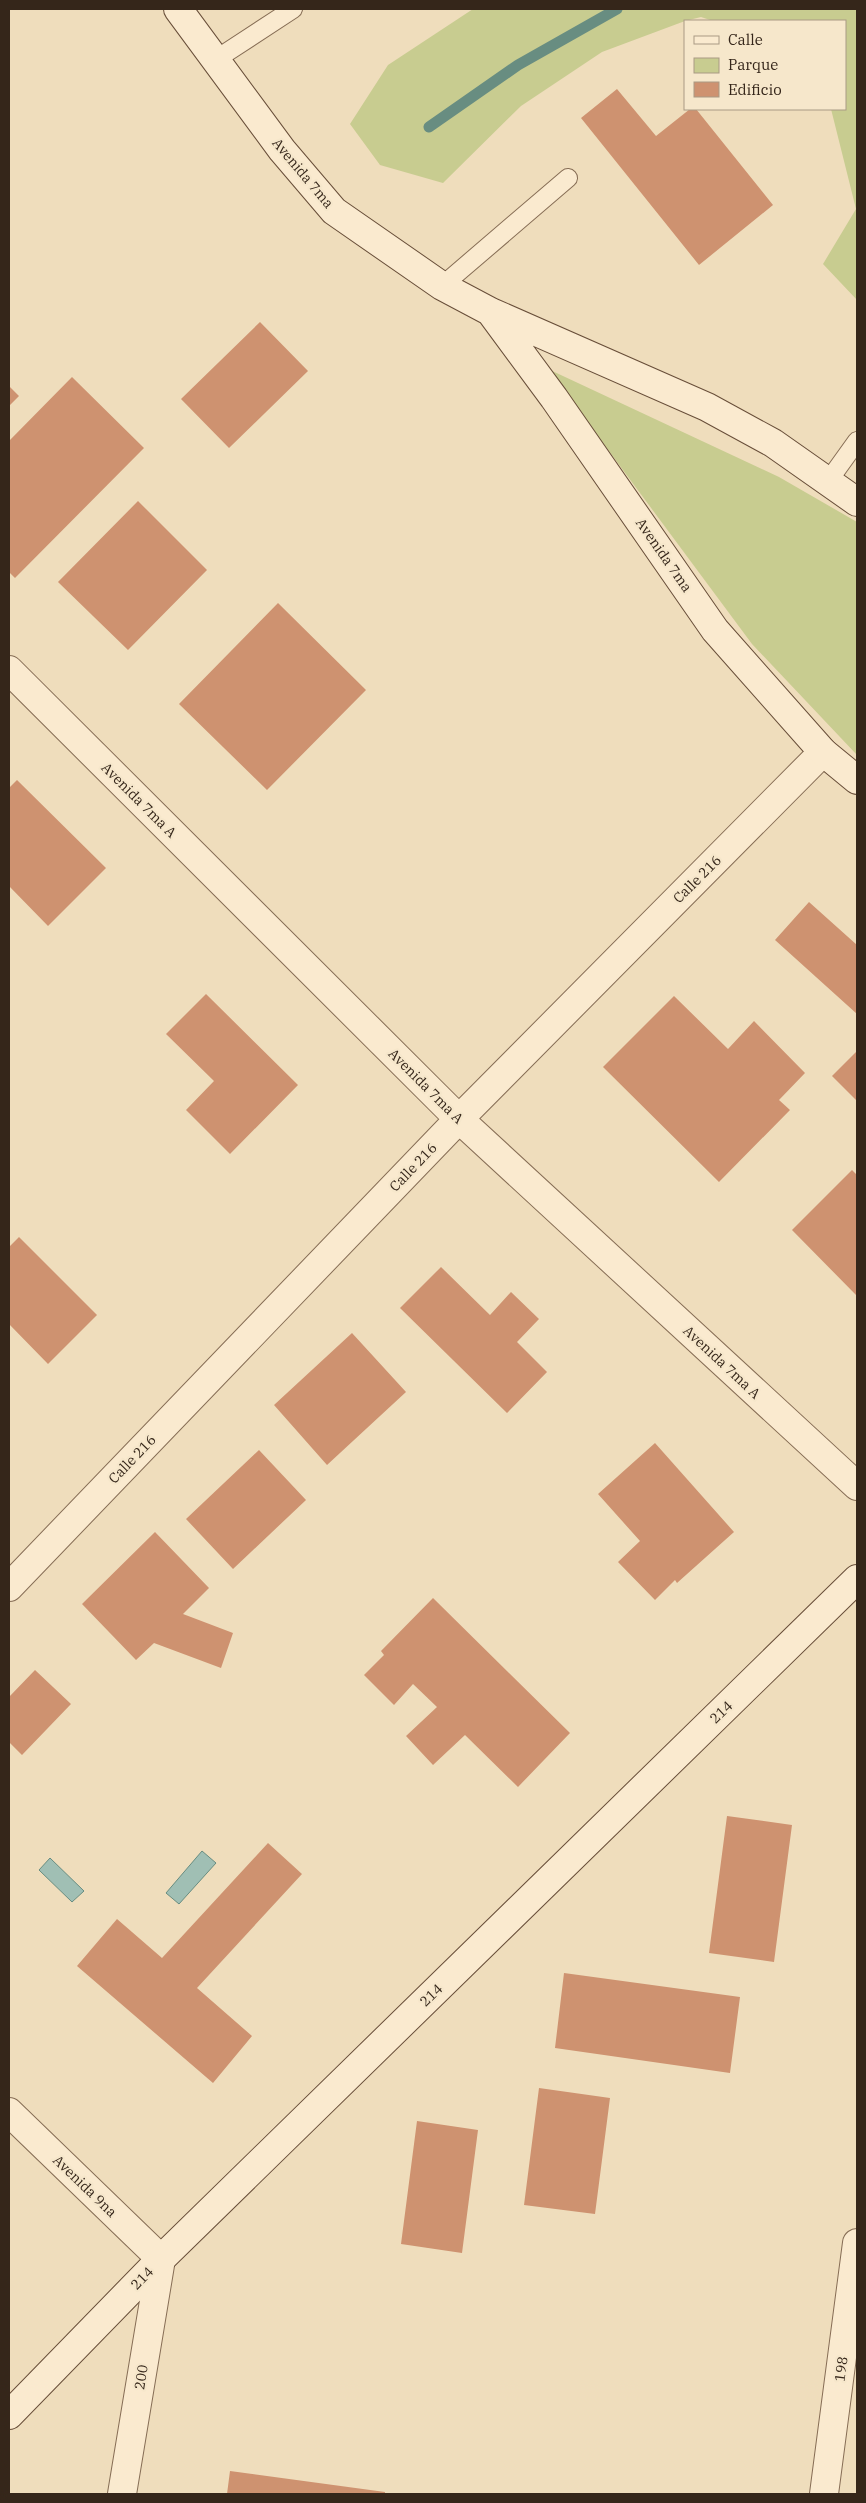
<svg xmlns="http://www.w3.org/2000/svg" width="866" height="2503" font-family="'IBM Plex Serif',serif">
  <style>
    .green { fill: #c8cc90 }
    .water { fill: #a0bfb4; stroke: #688d81 }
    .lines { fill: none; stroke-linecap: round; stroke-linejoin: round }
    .stream { stroke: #688d81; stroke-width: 11 }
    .building { fill: #ce9270 }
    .lane-casing { stroke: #866d55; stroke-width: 20 }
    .street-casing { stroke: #866d55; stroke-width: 30 }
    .secondary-casing { stroke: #684e39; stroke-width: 30 }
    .lane { stroke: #faeacf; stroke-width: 18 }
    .street { stroke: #faeacf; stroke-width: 28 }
    .secondary { stroke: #faeacf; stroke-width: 28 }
    .labels { text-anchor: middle; stroke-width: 4.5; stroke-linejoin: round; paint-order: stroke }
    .street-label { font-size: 14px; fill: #35261a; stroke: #f6e7cb }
  </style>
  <rect width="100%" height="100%" fill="#efddbc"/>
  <path class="green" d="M473,9H857V300L823,264L856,209L831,109H845V21H713L701,17L685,21L602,52L521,106L443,183L380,165L350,124L388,65Z
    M548,369L779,477L857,522V755L752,644Z"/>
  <path class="water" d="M202,1851L216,1863L179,1904L166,1893Z
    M50,1858L84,1891L72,1902L39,1870Z"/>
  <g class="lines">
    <path class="stream" d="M429,127L518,65L617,9"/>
  </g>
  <path class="building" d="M617,89L656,136L690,109H696L773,205L699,265L581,118Z
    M260,322L308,371L229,448L181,399Z
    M72,377L144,448L15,578L9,572V441Z
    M9,386L19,396L9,406Z
    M138,501L207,570L128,650L58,582Z
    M278,603L366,690L267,790L179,704Z
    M17,780L106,868L48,926L9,886V788Z
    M809,902L857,945V1014L775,940Z
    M206,994L298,1085L230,1154L186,1110L214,1081L166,1034Z
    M674,996L728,1049L754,1021L805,1073L779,1100L790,1110L719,1182L603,1067Z
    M857,1051V1099L856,1100L832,1076Z
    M852,1170L857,1175V1296L792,1230Z
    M19,1237L97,1315L48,1364L9,1324V1247Z
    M441,1267L490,1315L511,1292L539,1319L517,1342L547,1372L507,1413L400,1308Z
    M352,1333L406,1392L327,1465L274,1405Z
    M655,1443L734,1532L677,1583L675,1580L655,1600L618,1562L640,1541L598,1494Z
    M259,1450L306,1500L233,1569L186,1519Z
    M155,1532L209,1588L183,1614L233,1633L221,1668L154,1643L136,1660L82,1604Z
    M433,1598L570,1733L518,1787L465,1735L433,1765L406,1736L437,1707L413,1684L394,1705L364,1675L384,1655L381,1651Z
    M35,1670L71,1704L22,1755L9,1742V1697Z
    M727,1816L792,1825L774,1962L709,1953Z
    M268,1843L302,1874L197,1988L252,2036L213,2083L77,1966L117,1919L162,1958Z
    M564,1973L740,1997L730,2073L555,2048Z
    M539,2088L610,2098L595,2214L524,2205Z
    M417,2121L478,2130L462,2253L401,2244Z
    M230,2471L385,2492V2494H227Z"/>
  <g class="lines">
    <g class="lane-casing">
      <path id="lane" d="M215,60L293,9
        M442,286L568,178
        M829,480L857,441"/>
    </g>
    <g class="street-casing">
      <path id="street" d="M9,670L459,1119L857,1486
        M9,1587L459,1119L823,752
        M9,2112L161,2259L122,2494
        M824,2494L857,2243"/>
    </g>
    <g class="secondary-casing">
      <path id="secondary" d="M178,9L282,150L334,211L442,286L491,312L707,407L773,443L857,502
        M492,314L554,398L715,630L823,752L857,780
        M9,2415L161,2259L857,1579"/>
    </g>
    <use href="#lane" class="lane"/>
    <use href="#street" class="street"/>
    <use href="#secondary" class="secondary"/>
  </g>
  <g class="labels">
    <g class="street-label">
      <text transform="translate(303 173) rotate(50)" y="5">Avenida 7ma</text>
      <text transform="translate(664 555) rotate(55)" y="5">Avenida 7ma</text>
      <text transform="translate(139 800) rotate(45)" y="5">Avenida 7ma A</text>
      <text transform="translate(697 879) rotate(-45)" y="5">Calle 216</text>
      <text transform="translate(426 1086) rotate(45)" y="5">Avenida 7ma A</text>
      <text transform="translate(413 1167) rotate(-46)" y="5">Calle 216</text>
      <text transform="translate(722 1362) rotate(43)" y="5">Avenida 7ma A</text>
      <text transform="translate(132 1459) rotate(-46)" y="5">Calle 216</text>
      <text transform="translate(721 1712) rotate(-44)" y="5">214</text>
      <text transform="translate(431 1995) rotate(-44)" y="5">214</text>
      <text transform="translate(85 2186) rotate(44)" y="5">Avenida 9na</text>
      <text transform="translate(142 2278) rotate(-46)" y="5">214</text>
      <text transform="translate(841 2369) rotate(-82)" y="5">198</text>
      <text transform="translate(141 2377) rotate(-81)" y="5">200</text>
    </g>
  </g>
  <rect width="866" height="2503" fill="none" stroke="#35261a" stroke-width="20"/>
  <rect x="684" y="20" width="162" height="90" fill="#f6e7cb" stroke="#a99a84"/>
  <rect x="694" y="36" width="25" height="8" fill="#faeacf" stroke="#a99a84"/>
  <text x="728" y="45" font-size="15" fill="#35261a">Calle</text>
  <rect x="694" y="58" width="25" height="15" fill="#c8cc90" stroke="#a99a84"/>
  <text x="728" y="70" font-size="15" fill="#35261a">Parque</text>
  <rect x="694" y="82" width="25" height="15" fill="#ce9270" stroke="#a99a84"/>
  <text x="728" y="95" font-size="15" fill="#35261a">Edificio</text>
</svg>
